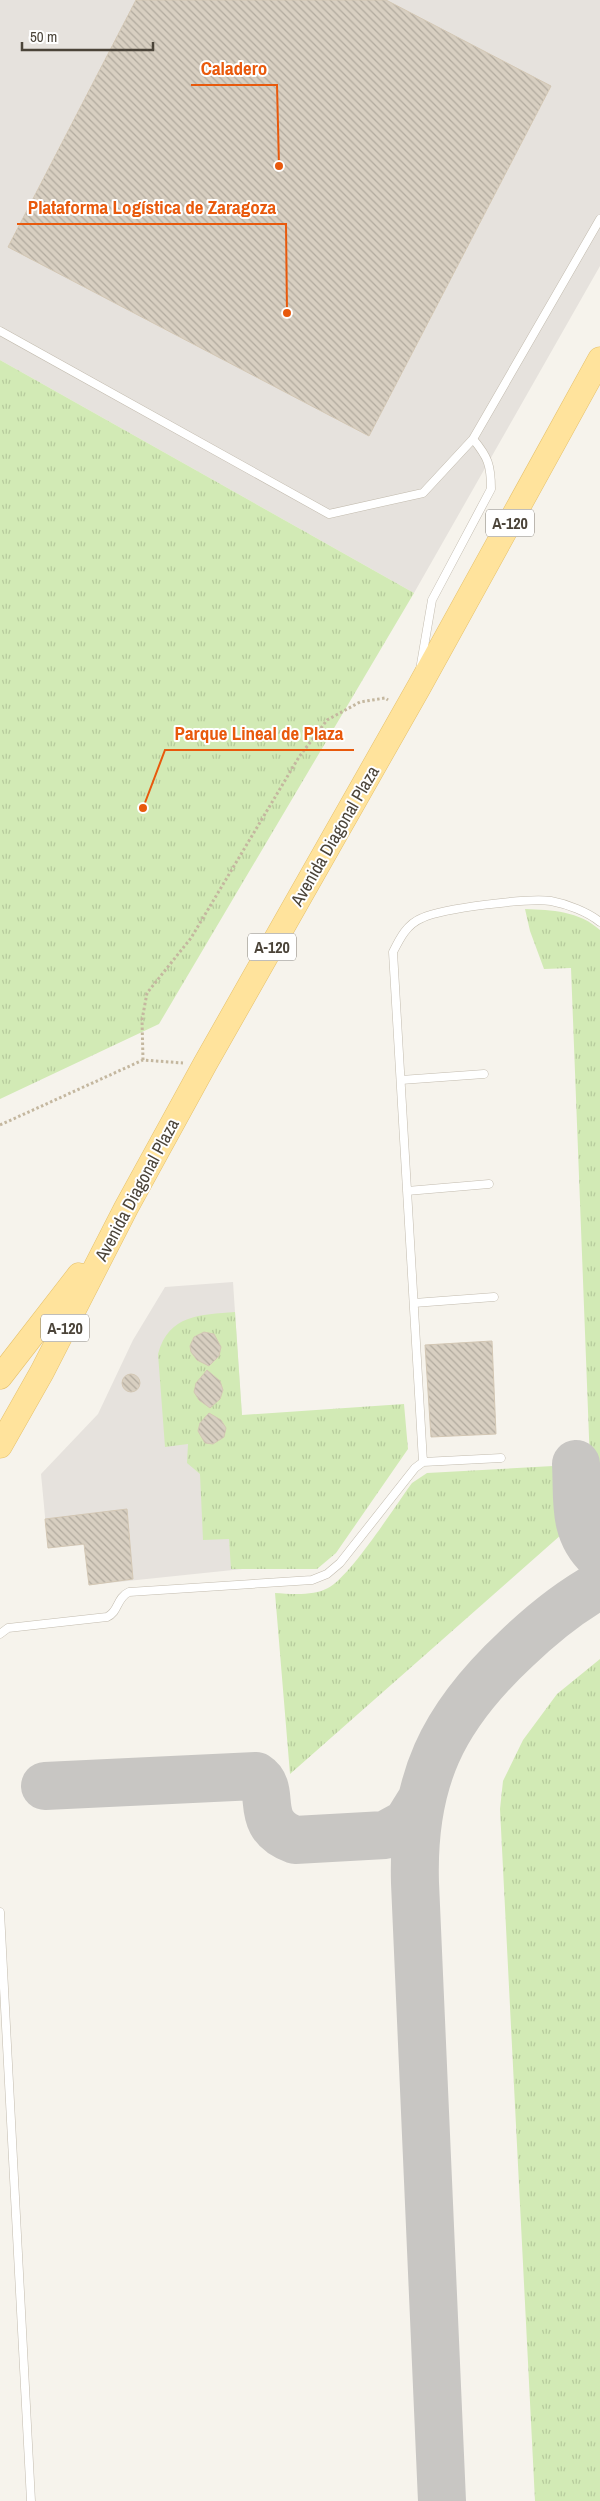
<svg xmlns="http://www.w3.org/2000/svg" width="600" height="2501" font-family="'Archivo Narrow',sans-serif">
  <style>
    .industrial { fill: #e6e2dd }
    .grass { fill: url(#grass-tufts) }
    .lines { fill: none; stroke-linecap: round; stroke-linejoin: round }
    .taxiway { stroke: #c8c6c3; stroke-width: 48 }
    .building { fill: url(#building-back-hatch); stroke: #d3c7b4 }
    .lane-casing { stroke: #c2bbae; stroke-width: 9 }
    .primary-casing { stroke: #e6c16a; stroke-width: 25 }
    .path { stroke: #c4b79f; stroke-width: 3; stroke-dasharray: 2.5 2.5; stroke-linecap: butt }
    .lane { stroke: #fff; stroke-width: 8 }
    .primary { stroke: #ffe39c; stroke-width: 24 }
    .labels { text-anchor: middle; stroke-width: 4; stroke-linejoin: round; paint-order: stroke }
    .shield { fill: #fff; stroke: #817c74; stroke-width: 1 }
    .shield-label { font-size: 16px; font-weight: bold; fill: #4b4439 }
    .street-label { font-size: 18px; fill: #4b4439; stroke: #fff }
    .leader { fill: none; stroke: #e8590c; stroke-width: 2 }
    .callout-dot { fill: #e8590c; stroke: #fff; stroke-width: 2 }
    .callout-label { font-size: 19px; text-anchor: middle; font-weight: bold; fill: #e8590c; stroke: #fff; stroke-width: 4; stroke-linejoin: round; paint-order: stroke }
  </style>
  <defs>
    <pattern id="grass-tufts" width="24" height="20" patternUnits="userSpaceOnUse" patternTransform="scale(1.25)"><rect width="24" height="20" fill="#d2eab5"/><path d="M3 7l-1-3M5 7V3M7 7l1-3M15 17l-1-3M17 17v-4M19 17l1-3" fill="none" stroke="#b6ca9c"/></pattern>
    <pattern id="building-back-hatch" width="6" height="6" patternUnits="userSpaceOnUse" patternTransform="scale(1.25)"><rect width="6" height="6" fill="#d8cfc1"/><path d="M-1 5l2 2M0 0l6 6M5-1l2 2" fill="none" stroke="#b1aa9e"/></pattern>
  </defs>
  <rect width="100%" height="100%" fill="#f6f3ec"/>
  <path class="industrial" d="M0,0H600V266L414,593L0,360Z
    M233,1282L252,1568L89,1585L84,1545L48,1548L41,1474L98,1414L133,1340L165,1287Z"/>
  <path class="grass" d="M0,360L414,593L159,1024L0,1099Z
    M525,909C552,910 579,911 600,930V1512H595L590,1463L571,968L544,969L530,931Z
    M235,1312L242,1415L404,1404L408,1449L336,1553L317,1569H231L229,1539L203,1540L200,1474L187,1463L188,1444L165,1447L158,1354C169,1314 200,1315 235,1312Z
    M553,1466L559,1473L562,1534L290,1774L275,1593C291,1594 314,1596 328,1588C350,1577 395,1506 412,1483L427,1473Z
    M600,1659V2501H535L500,1809L503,1781L523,1740L557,1694Z"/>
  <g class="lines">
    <path class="taxiway" d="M576,1464C578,1500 572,1531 600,1557
      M45,1786L256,1776C278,1790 251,1824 295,1840L385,1835L407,1823L420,1802
      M442,2501L415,1883C412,1781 442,1718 516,1649C542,1624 569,1602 600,1585"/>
  </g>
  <path class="building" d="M136,0H386L551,86L369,436L8,247Z
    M204,1332L214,1334L221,1347L219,1356L209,1366L197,1360L191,1352L190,1346L194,1337Z
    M492,1341L496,1434L431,1437L425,1345Z
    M207,1370L220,1381L223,1390L220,1399L210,1408L199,1400L194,1392L196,1383Z
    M122 1383a9 9 0 1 1 18 0a9 9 0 1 1-18 0Z
    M209,1413L221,1420L226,1428L224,1437L213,1444L205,1443L198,1431L200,1423Z
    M127,1509L133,1579L89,1585L84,1544L48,1548L45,1519Z"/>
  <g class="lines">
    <g class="lane-casing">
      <path id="lane" d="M0,331L329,514L423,493L473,439L600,219
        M420,670L432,600L491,489C491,465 488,457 473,439
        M401,1080L484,1074
        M407,1191L489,1184
        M414,1303L494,1297
        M423,1462L393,952C400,938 407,924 422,918C444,908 527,898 551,901C567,904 588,912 600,922
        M0,1634L8,1628L107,1617C119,1612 116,1598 129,1592L312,1580L327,1574L340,1563L415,1468L423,1462L501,1458
        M0,1912L31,2501"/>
    </g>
    <g class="primary-casing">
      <path id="primary" d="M0,1377L79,1275
        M0,1446L42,1372L126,1208L205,1064L419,687L600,359"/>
    </g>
    <path class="path" d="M143,1060L142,1020L147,993L191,938L299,757L327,720L360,702L385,698L388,700
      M0,1125L143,1060L183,1063"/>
    <use href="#lane" class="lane"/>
    <use href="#primary" class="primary"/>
  </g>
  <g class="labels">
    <g class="shield">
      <rect x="486" y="509.5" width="48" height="27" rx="4"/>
      <rect x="248" y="933.5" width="48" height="27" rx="4"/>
      <rect x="41" y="1314.5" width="48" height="27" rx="4"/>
    </g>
    <g class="shield-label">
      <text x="510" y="529">A-120</text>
      <text x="272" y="953">A-120</text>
      <text x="65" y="1334">A-120</text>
    </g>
    <g class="street-label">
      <text transform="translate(335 836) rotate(-60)" y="6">Avenida Diagonal Plaza</text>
      <text transform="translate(137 1190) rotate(-62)" y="6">Avenida Diagonal Plaza</text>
    </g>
  </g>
  <path class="leader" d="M279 166L277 85H191M287 313L286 224H17M143 808L165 750H354"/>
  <g class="callout-dot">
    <circle cx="279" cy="166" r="5"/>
    <circle cx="287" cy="313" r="5"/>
    <circle cx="143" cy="808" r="5"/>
  </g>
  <g class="callout-label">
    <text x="234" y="75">Caladero</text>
    <text x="152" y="214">Plataforma Logística de Zaragoza</text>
    <text x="259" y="740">Parque Lineal de Plaza</text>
  </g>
  <path d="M22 42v8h131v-8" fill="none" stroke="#4b4439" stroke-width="2.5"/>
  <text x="30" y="42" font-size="15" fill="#4b4439" stroke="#ffffff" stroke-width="4" paint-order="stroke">50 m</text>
</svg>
